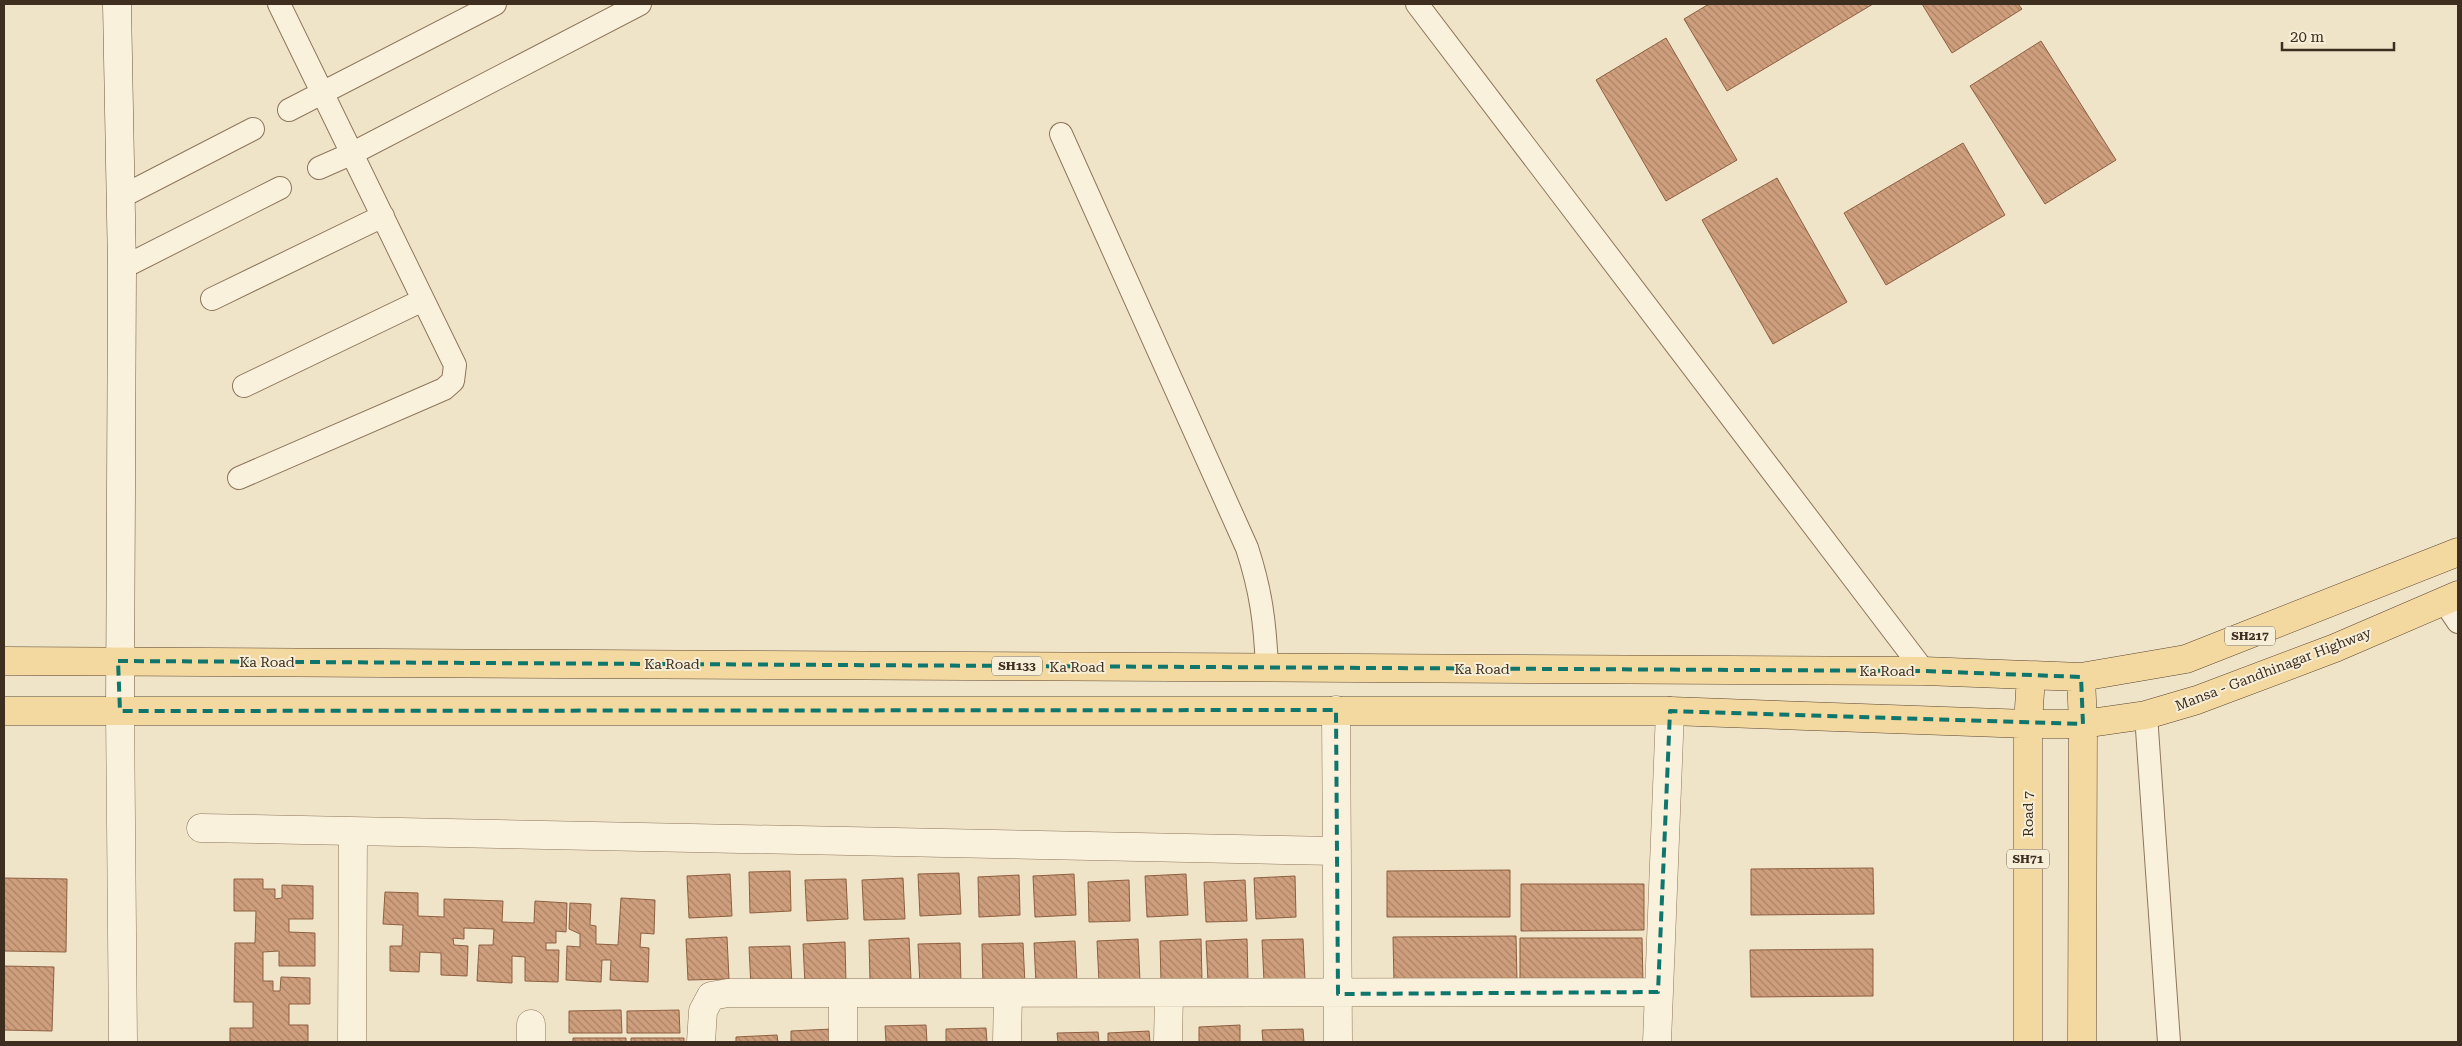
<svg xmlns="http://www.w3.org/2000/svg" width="2462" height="1046" font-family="'Roboto Serif',serif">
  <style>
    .building { fill: url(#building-back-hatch); stroke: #8d5f41 }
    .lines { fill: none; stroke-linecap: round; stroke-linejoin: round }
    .lane-casing { stroke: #8d765c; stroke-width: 24 }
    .street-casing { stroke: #8d765c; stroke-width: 29 }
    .secondary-casing { stroke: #6f573f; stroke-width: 29 }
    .primary-casing { stroke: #5b4430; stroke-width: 29 }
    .lane { stroke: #faf1dc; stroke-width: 22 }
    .street { stroke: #faf1dc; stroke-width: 28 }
    .secondary { stroke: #faf1dc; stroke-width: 28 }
    .primary { stroke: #f3d9a0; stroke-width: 28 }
    .marked { fill: none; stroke: #0f766e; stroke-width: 4; stroke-dasharray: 10 6; stroke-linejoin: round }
    .labels { text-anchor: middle; stroke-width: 4; stroke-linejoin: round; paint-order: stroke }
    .shield { fill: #f7eed8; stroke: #756857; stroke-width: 1 }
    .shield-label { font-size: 12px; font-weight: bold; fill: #3d2e20 }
    .street-label { font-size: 14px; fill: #3d2e20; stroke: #f7eed8 }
  </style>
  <defs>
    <pattern id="building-back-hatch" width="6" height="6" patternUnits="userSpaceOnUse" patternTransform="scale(1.25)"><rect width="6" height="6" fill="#cf9f7d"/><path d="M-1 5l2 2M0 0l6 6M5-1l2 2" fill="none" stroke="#a98266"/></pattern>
  </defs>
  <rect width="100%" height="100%" fill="#f0e4c8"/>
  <path class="building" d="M1709,4H1873L1727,91L1684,19Z
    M1922,4H2018L2022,9L1952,53Z
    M1666,38L1737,160L1666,201L1596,80Z
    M2041,41L2116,160L2045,204L1970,86Z
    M1963,143L2005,215L1886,285L1844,213Z
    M1777,178L1847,302L1773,344L1702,220Z
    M1873,868L1874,914L1751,915V869Z
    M1510,870V917H1387V871Z
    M790,871L791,911L750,913L749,872Z
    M959,873L961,914L920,916L918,874Z
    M730,874L732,916L689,918L687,876Z
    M1074,874L1076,915L1035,917L1033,876Z
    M1186,874L1188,915L1147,917L1145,876Z
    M1019,875L1020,915L979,917L978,877Z
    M1295,876L1296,917L1256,919L1254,878Z
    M4,878L67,879L66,952L4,951Z
    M903,878L905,919L864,920L862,880Z
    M234,879H263V889H275V899L282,898V885L313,886V919H289V932L315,933V966H279V951L263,952V981H273V991H280L281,977L310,978V1004H289V1025H308V1042H230V1028H253V1002H234L235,943H255L256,911H234Z
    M846,879L848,919L807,921L805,880Z
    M1129,880L1130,921L1089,922L1088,882Z
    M1245,880L1247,921L1206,922L1204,882Z
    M1521,884H1644V930L1521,931Z
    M385,892L418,893V916L444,917V899L503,901L502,922L534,923L535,901L567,903L566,932L556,931V943H546V950H559L558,982L525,981V957L512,956V983L477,981L479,945H493L494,929L464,928V939L453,938L454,945L468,946L467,976L441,975V953L420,952L419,972L390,971V946H402L403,925L383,924Z
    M621,898L655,900L654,934L641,933L640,947L649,948L648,982L610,980L611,960H602L601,982L566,980L567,946L580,947V934L569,929L570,903L591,904L590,925L596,926V944L618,945Z
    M1516,936L1517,982L1394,983L1393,937Z
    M727,937L729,979L688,980L686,939Z
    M909,938L911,979L870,980L869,940Z
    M1520,938H1642L1643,983L1520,984Z
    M1138,939L1140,981L1099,982L1097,941Z
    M1201,939L1202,980L1161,982L1160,941Z
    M1247,939L1248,980L1208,982L1206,941Z
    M1303,939L1305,980L1264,981L1262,940Z
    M1075,941L1077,982L1036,983L1034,943Z
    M845,942L846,983L805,984L803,944Z
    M960,943L961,984L920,985L918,944Z
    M1023,943L1025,984L983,986L982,944Z
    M790,946L792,986L751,988L749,947Z
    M1873,949V996L1751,997L1750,950Z
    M4,966L54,967L52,1031L4,1030Z
    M621,1010L622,1033H569V1011Z
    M679,1010L680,1033H627V1011Z
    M926,1025L927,1042H886L885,1026Z
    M1240,1025V1042H1199V1027Z
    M986,1028L987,1042H946V1029Z
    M832,1029V1042H791V1031Z
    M1303,1029L1304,1042H1263L1262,1030Z
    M1149,1031L1150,1042H1108V1033Z
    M1098,1032L1099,1042H1058L1057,1033Z
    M777,1035L778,1042H736V1037Z
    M573,1038H626V1042H573Z
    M631,1038H684V1042H631Z"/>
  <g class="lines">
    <g class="lane-casing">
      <path id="lane" d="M1417,4L1924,671
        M289,110L495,4
        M1061,134L1247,548C1261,591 1265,622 1267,668
        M319,168L353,153L640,4
        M121,197L253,129
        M122,268L280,188
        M212,299L383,216
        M244,386L423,300
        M239,478L444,389L453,381L455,365L279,4
        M2444,601L2458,622
        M2146,715L2169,1042"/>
    </g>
    <g class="street-casing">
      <path id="street" d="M1336,710L1338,1042
        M120,711L123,1042
        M201,828L1337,851
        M843,993V1042
        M531,1024V1042
        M352,1042L353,832
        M701,1042L703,1011L711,996L728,993L1658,992
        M1007,1042L1008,994
        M1168,1042L1169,994
        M1657,1042L1670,711"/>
    </g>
    <g class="secondary-casing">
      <path id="secondary" d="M117,4L122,268L120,711"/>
    </g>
    <g class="primary-casing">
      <path id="primary" d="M4,661L1924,671L2081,677L2186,659L2458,552
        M2081,677L2083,724L2082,1042
        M4,711H1670L2028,724H2083L2146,715L2197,700L2335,648L2458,595
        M2028,1042V724L2031,676"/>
    </g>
    <use href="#lane" class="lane"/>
    <use href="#street" class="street"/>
    <use href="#secondary" class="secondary"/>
    <use href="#primary" class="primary"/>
  </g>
  <path class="marked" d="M118,661L1924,671L2081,677L2083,724L1670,711L1658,992L1338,994L1336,710L120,711Z"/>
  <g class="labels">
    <g class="shield">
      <rect x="2225" y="626.5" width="50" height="19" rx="4"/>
      <rect x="992" y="656.5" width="50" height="19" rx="4"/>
      <rect x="2007" y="849.5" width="42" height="19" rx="4"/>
    </g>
    <g class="shield-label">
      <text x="2250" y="640">SH217</text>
      <text x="1017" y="670">SH133</text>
      <text x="2028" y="863">SH71</text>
    </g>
    <g class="street-label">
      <text x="267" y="667">Ka Road</text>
      <text x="672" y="669">Ka Road</text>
      <text x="1077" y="672">Ka Road</text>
      <text x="1482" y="674">Ka Road</text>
      <text transform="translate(2273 669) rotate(-21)" y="5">Mansa - Gandhinagar Highway</text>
      <text x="1887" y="676">Ka Road</text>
      <text transform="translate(2028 814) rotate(-90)" y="5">Road 7</text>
    </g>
  </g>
  <rect width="2462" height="1046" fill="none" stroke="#3d2e20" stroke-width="10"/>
  <path d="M2282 42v8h112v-8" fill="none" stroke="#3d2e20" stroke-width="2.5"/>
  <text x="2290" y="42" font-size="15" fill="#3d2e20" stroke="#f7eed8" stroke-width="4" paint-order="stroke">20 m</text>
</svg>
